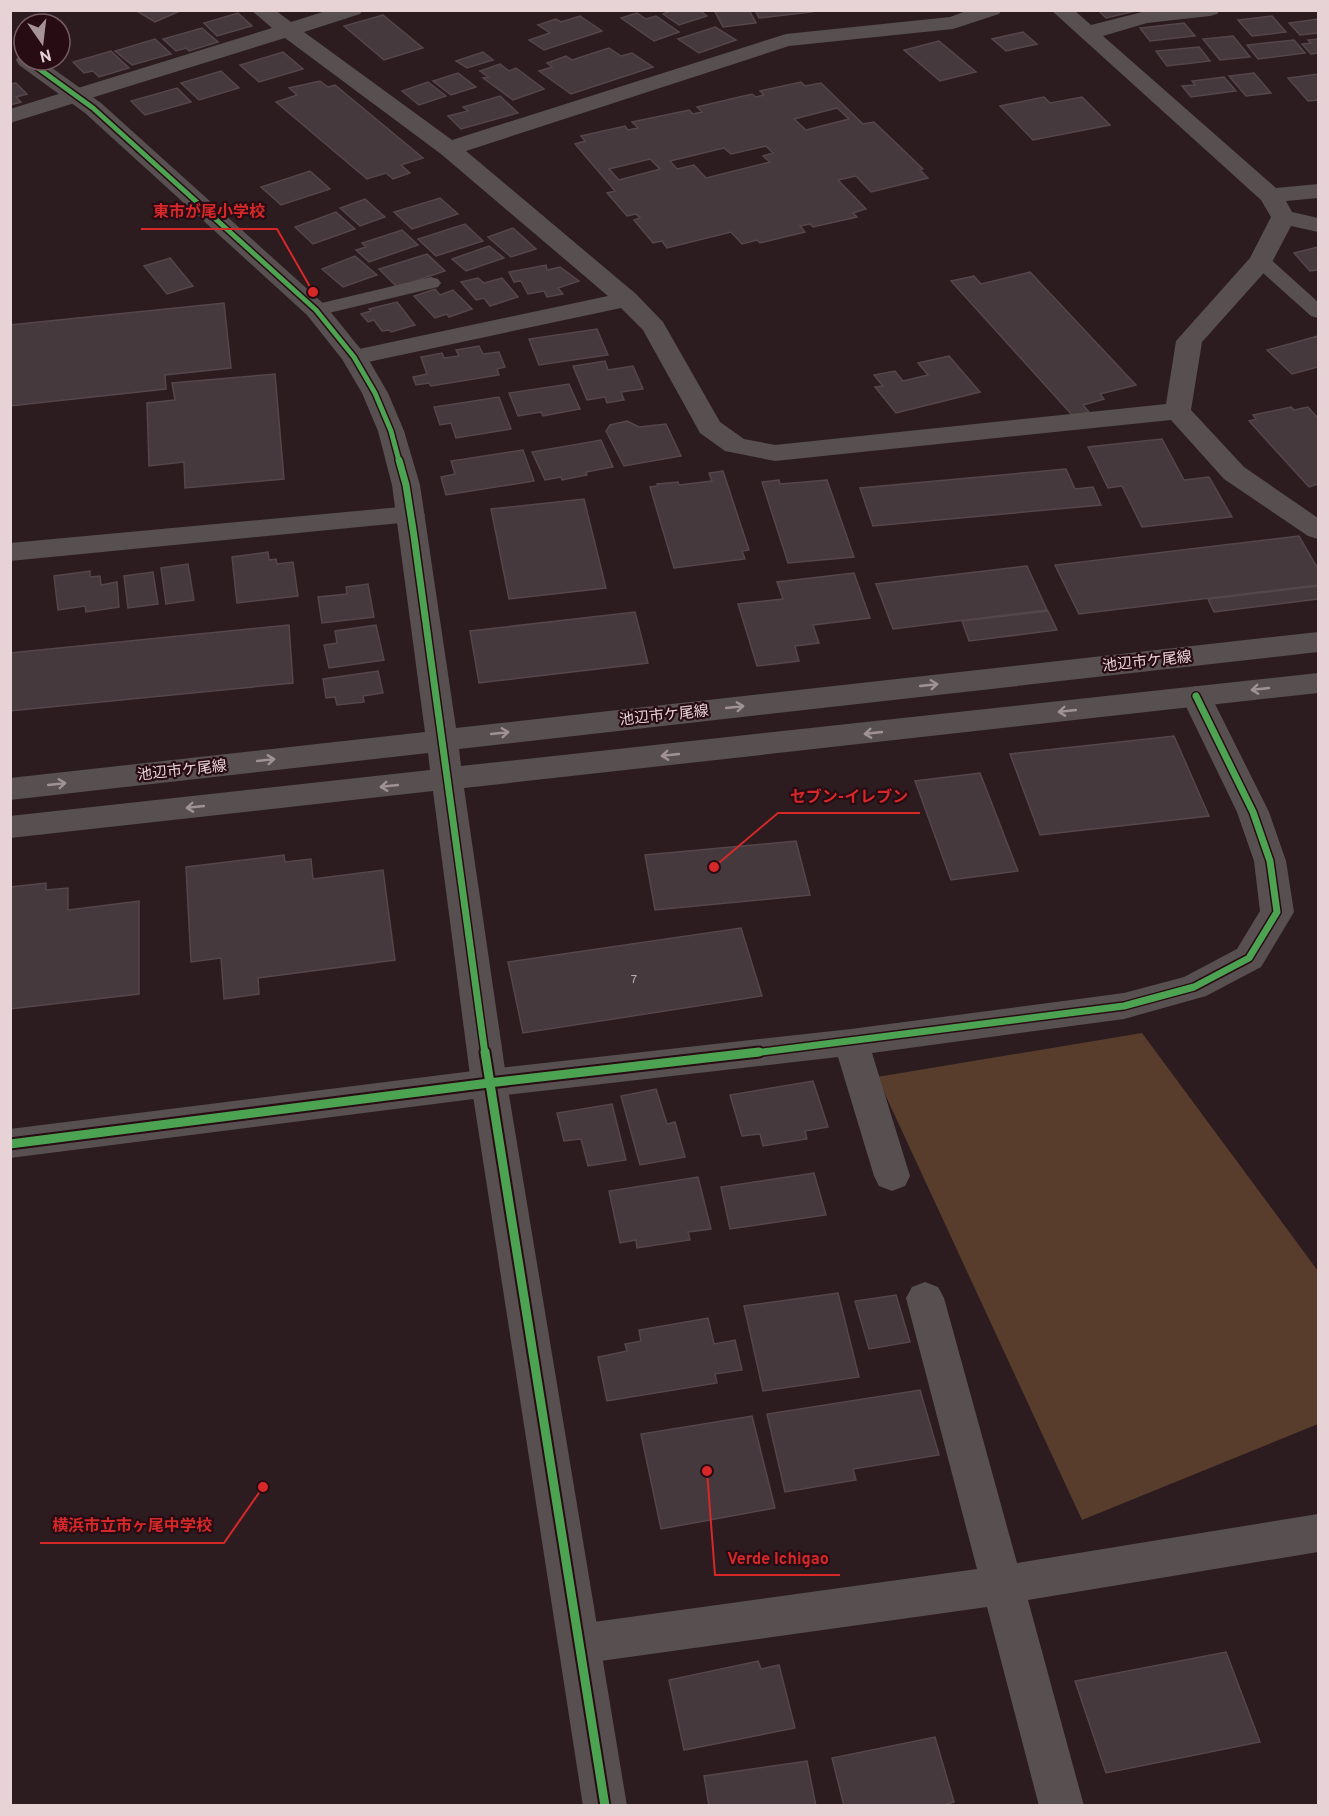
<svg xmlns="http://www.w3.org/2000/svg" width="1329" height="1816" font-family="Overpass,'Noto Sans JP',sans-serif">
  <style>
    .green { fill: #583c2c }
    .building { fill: #46393e; stroke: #54464b; stroke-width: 1.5; fill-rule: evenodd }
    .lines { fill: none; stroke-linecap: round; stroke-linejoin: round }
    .service { fill: #585050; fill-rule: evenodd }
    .minor { fill: #585050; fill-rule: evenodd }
    .tertiary { fill: #585050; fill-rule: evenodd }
    .cycleway-far2-casing { stroke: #280c13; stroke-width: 8 }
    .cycleway-far1-casing { stroke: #280c13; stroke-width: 10 }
    .cycleway-casing { stroke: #280c13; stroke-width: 13 }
    .cycleway-far2 { stroke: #4ca352; stroke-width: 5 }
    .cycleway-far1 { stroke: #4ca352; stroke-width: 7 }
    .cycleway { stroke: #4ca352; stroke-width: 9 }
    .oneway { stroke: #a09293 }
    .labels { text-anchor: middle; stroke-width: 4.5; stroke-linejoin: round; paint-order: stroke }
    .number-label { font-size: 12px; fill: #bfacb0 }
    .street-label { font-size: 15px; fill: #e7d3d6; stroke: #280c13 }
    .leader { fill: none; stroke: #d62828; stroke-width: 2 }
    .callout-dot { fill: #d62828; stroke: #280c13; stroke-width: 2 }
    .callout-label { font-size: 16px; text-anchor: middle; font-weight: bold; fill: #d62828; stroke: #280c13; stroke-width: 4.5; stroke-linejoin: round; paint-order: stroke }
  </style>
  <rect width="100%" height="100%" fill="#2c1c20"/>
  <path class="green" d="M1142,1033L1318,1271V1424L1082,1520L877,1077Z"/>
  <path class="building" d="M135,10H182L155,22Z
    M673,10H699L707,16L679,25L663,14Z
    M714,10H749L756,23L723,27Z
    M755,10H811L812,12L759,18Z
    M1098,10H1140L1106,18Z
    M238,13L252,26L217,36L204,23Z
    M637,13L646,19L656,16L679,32L654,41L621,18Z
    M383,15L423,48L384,60L344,26Z
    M580,16L602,31L544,50L529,40L550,33L538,25L556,19L561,22Z
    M1272,16L1286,32L1252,36L1238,20Z
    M1318,19V33L1300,35L1289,23Z
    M1184,23L1195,36L1150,41L1140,28Z
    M715,27L736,40L699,53L678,39Z
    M202,28L218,42L189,51L186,48L176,51L163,39Z
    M1023,32L1037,44L1006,51L992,39Z
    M1233,36L1250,57L1220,60L1203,39Z
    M155,39L171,54L132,65L115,51Z
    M1318,39V53L1311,54L1302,44L1311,43L1308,40Z
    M1294,40L1305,53L1258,59L1247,45Z
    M939,41L976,72L940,81L904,50Z
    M1199,47L1210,61L1167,66L1156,51Z
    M609,48L621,56L632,53L653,67L571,94L539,71L552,67L547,63L566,56L572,60Z
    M111,51L129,68L99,77L93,71L84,73L73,62Z
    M283,52L303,69L259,82L240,65Z
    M483,52L493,60L467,68L456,61Z
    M500,64L509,71L516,68L544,89L513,100L483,78L488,77L480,71Z
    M221,71L239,88L199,100L181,83Z
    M458,73L476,87L451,95L433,81Z
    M1254,73L1271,93L1246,96L1229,76Z
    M1318,74V100L1308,101L1288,78Z
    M1224,77L1236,91L1191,97L1182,86L1195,85L1192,81Z
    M320,81L328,87L335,85L423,158L401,165L410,173L393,179L386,173L367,179L276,102L297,95L289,88Z
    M428,82L446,96L419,105L402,91Z
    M801,82L805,86L821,83L863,124L874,122L923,169L920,170L928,178L871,192L856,176L838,180L866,209L853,213L857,217L813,227L810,224L800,226L805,232L760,243L757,240L742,244L731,232L667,248L662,241L653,243L634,220L640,218L636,214L627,216L607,193L615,191L575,144L585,141L581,136L625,126L628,130L638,128L632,122L689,110L693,114L702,112L697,107L752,94L756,97L764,95L760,91ZM837,108L849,119L806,130L794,119ZM766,146L773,153L763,156L770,162L706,178L694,165L677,169L670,161L724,148L731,154ZM650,159L660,169L619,180L609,169Z
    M16,83L27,94L16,97L21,102L10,105V84Z
    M177,88L191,102L145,115L131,101Z
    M500,96L518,113L461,129L448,116L468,111L463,107Z
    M1044,97L1050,103L1082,97L1110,125L1033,140L1000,106Z
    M310,171L330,189L281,205L261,187Z
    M440,198L458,214L412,229L394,212Z
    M365,199L385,217L360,226L340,208Z
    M336,212L355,229L313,244L295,227Z
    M465,224L483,241L436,256L418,239Z
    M513,228L536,249L511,257L488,237Z
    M402,230L418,245L369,262L356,250L366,247L362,243Z
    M489,246L504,258L466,271L452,259Z
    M1318,247V270L1310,271L1294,253Z
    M427,254L445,271L397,287L379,269Z
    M355,256L377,275L343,287L322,269Z
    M170,258L193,286L167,294L144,266Z
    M546,265L547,270L560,267L579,281L558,288L563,294L547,297L544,291L528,294L521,281L514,282L509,272Z
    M1030,272L1136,385L1100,394L1104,399L1083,405L1089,412L1073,416L951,281L974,276L981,284Z
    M478,278L484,283L502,278L518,297L490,306L484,298L476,300L461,282Z
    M435,289L440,295L453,290L472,309L449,317L447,314L435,318L414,296Z
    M397,302L415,325L391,332L389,330L382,331L374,320L368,322L361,314L371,311L369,309Z
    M224,303L231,368L165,375L166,389L10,406V325Z
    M597,329L608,355L539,365L529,339Z
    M1318,336V367L1292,374L1267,350Z
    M479,346L483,354L499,352L505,367L497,369L499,375L431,386L429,383L416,385L413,377L427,374L421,357L442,353L444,358L459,356L456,350Z
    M949,356L980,392L896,413L875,387L883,386L874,375L895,371L903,381L928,375L918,363Z
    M605,361L608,370L633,366L643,389L621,392L624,400L607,403L605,397L587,400L573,366Z
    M275,374L284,479L185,488L184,462L149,466L147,403L175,400L172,383Z
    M569,384L580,409L543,416L541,412L518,416L509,393Z
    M499,397L511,429L456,438L451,423L440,425L434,407Z
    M1291,407L1294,410L1308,407L1318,418V484L1309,487L1249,421L1256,419L1253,415Z
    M627,421L639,427L666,424L681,456L624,466L606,431L610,425Z
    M1162,439L1184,480L1209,477L1232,517L1142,527L1122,486L1108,488L1088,447Z
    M601,440L613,467L586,472L587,475L562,480L561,477L545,480L532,452Z
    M523,450L534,481L446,495L441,477L455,474L451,461Z
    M1066,469L1075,489L1093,487L1101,505L873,526L860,488Z
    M723,471L749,550L742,551L745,559L674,568L650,487L658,486L657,484L678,482L679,485L712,481L709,473Z
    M779,480L780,484L827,480L854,557L788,563L762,482Z
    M584,499L606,588L509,599L491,509Z
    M1299,536L1318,569V585L1079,614L1055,565Z
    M268,552L269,560L276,559L277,564L293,562L298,596L237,603L232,557Z
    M188,564L194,600L166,604L161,568Z
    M1027,566L1047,610L893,629L876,584Z
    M90,571V577L100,576L101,585L117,582L119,607L86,612L85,606L58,610L54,576Z
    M153,572L158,604L128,608L124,576Z
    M854,573L870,618L813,625L819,643L795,646L799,661L757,666L738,604L783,599L777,582Z
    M368,584L374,617L322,623L318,597L347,594L346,587Z
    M1318,586V599L1214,612L1208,599Z
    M1048,611L1057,630L969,641L962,621Z
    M635,612L648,663L479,683L470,631Z
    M289,625L293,683L10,711V653Z
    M376,625L384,660L329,668L324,645L337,643L335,631Z
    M378,671L383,693L363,696L364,702L337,705L335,697L326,698L323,679Z
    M1174,736L1209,816L1040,835L1010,754Z
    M980,773L1018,871L951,880L915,781Z
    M796,841L810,895L655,910L645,855Z
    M284,855L285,862L311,859L313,879L383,870L395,960L258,978L259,994L224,999L221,958L191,962L186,867Z
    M46,883V890L68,888V910L139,901V994L10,1009V887Z
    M741,928L762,996L523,1033L508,962Z
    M813,1081L828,1127L805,1131L807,1139L763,1146L760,1134L742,1136L730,1095Z
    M656,1089L667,1124L675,1122L685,1157L640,1165L621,1096Z
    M612,1104L626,1160L588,1166L581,1139L564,1141L557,1113Z
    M814,1173L826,1215L730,1229L721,1187Z
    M698,1177L711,1229L688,1232L690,1240L637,1248L636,1240L620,1243L609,1191Z
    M838,1293L859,1377L763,1391L744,1306Z
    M896,1295L910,1342L869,1349L855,1301Z
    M708,1318L714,1344L735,1340L742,1370L715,1374L717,1383L607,1401L598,1357L627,1351L625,1344L641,1341L639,1330Z
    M920,1390L939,1455L853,1469L856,1480L785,1492L767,1414Z
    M752,1416L775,1508L661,1529L641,1434Z
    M1226,1652L1260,1742L1106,1773L1075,1681Z
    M758,1661L761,1669L779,1665L795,1728L684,1750L669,1680Z
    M935,1737L954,1802L940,1806H844L832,1758Z
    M807,1761L816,1806H709L704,1776Z"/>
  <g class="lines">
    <path class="service" d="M1261,255L1268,257L1318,302V318L1311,316L1254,265L1252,261L1254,257Z
      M431,277L438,279L441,283L438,287L316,316L309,314L306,310L309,306Z"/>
    <path class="minor" d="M251,10H275L291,22L329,10H363L360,14L304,32L452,140L786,34L950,17L969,10H1002L999,14L953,29L789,46L466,151L636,294L663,322L720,422L744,439L775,445L1166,404L1176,341L1250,258L1271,217L1261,200L1051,10H1074L1091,25L1146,11L1220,10L1217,14L1210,16L1147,23L1103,36L1276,188L1318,184V198L1286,201L1292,212L1318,218V232L1291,226L1270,266L1202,342L1191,410L1244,467L1318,518V539L1308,536L1224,479L1171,420L775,461L725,451L700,433L643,330L621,308L354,365L345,362L341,357L345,352L608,296L441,154L285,38L10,123V109L272,28Z
      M411,506L421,509L425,515L421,521L10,561V543Z
      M1196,686L1207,689L1211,696L1269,812L1286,861L1294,912L1261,967L1206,996L1124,1019L872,1053L910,1176L905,1186L892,1191L879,1186L874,1176L838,1057L489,1097L10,1158V1129L489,1069L851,1029L1124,993L1184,977L1237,949L1260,911L1254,861L1237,812L1181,696L1185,689Z
      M925,1282L938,1287L944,1298L1017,1563L1318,1514V1552L1028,1600L1084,1806H1039L987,1607L579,1664L564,1658L558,1644L564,1630L579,1624L977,1569L906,1298L912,1287Z"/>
    <path class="tertiary" d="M24,54V60H41L101,103L325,305L367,357L388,393L404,431L420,485L456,728L1318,632V652L459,749L461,766L1318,673V693L464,788L507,1083L627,1806H583L471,1083L433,791L10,838V816L430,770L428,753L10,800V778L425,732L392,485L378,431L362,393L342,359L307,315L85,113L19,65L16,60L19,55Z"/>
    <g class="cycleway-far2-casing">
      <path id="cycleway-far2" d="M27,60L93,108L316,310L354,357L375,393L391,431L399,461"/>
    </g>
    <g class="cycleway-far1-casing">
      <path id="cycleway-far1" d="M399,460L406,485L414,536L485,1054
        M746,1054L1124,1006L1194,987L1249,958L1277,912L1270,861L1253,812L1196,696"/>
    </g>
    <g class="cycleway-casing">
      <path id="cycleway" d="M485,1052L605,1806
        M10,1144L489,1083L759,1052"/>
    </g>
    <use href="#cycleway-far2" class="cycleway-far2"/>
    <use href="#cycleway-far1" class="cycleway-far1"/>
    <use href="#cycleway" class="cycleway"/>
  </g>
  <defs><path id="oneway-shaft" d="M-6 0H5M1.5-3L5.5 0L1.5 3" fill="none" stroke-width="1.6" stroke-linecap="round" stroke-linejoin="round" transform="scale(1.5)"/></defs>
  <g class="oneway">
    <use href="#oneway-shaft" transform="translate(929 685) rotate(-6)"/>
    <use href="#oneway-shaft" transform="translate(1260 689) rotate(174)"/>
    <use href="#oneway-shaft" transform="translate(735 707) rotate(-6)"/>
    <use href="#oneway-shaft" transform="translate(1067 711) rotate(174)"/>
    <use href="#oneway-shaft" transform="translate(500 733) rotate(-6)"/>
    <use href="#oneway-shaft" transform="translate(873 733) rotate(174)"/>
    <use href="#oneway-shaft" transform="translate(670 755) rotate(174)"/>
    <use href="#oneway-shaft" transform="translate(266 760) rotate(-6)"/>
    <use href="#oneway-shaft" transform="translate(57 784) rotate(-6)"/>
    <use href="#oneway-shaft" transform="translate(389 786) rotate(174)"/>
    <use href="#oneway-shaft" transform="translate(195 807) rotate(174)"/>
  </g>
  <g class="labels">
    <g class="number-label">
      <text x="634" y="983">7</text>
    </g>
    <g class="street-label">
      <text transform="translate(1147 661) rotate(-6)" y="5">池辺市ケ尾線</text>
      <text transform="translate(664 715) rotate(-6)" y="5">池辺市ケ尾線</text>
      <text transform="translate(182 770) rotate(-6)" y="5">池辺市ケ尾線</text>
    </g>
  </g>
  <path class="leader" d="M313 292L277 229H141M714 867L778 813H920M263 1487L224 1543H40M707 1471L715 1575H840"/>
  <g class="callout-dot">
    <circle cx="313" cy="292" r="6"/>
    <circle cx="714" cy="867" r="6"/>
    <circle cx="263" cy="1487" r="6"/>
    <circle cx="707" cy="1471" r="6"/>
  </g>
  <g class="callout-label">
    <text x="209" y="217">東市が尾小学校</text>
    <text x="849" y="802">セブン-イレブン</text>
    <text x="132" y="1531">横浜市立市ヶ尾中学校</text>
    <text x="778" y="1564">Verde Ichigao</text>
  </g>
  <rect width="1329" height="1816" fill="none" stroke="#e7d3d6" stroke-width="24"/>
  <g transform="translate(42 42) rotate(166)"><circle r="28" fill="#280c13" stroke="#745c61" stroke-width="1.5"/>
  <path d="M0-4.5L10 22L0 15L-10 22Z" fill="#a69396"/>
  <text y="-9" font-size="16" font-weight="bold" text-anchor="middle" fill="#e7d3d6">N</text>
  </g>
</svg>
